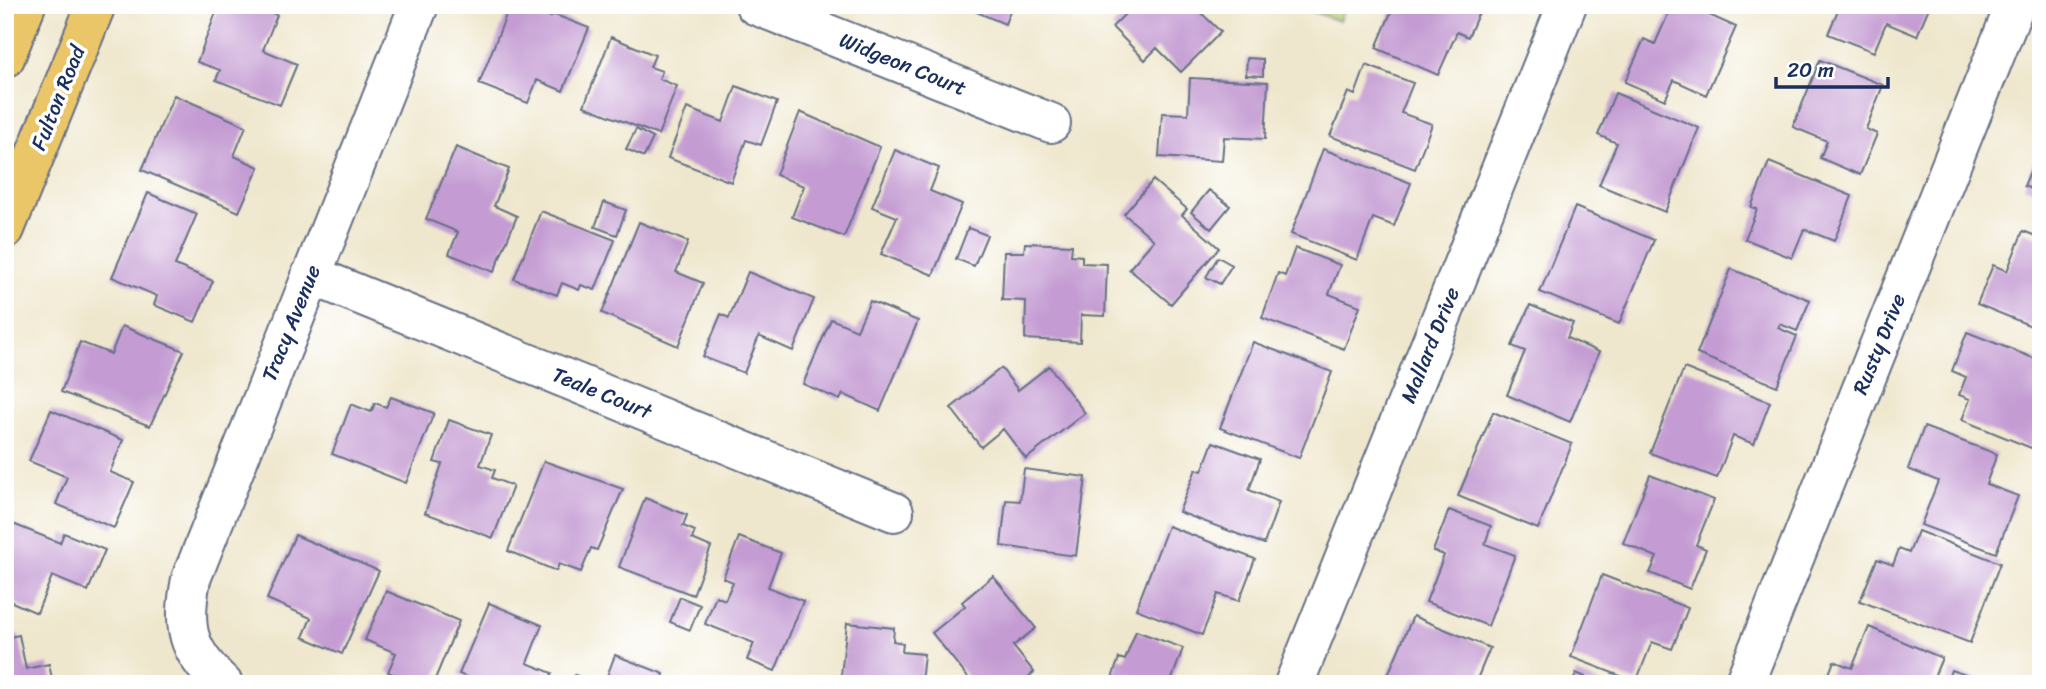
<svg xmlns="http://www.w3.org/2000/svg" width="2046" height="689" font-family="Sriracha,sans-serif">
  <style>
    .green { fill: #b9d176; stroke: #6a806a; stroke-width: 2 }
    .building { fill: #c49cd3 }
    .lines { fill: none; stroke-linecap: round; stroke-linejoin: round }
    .minor-casing { stroke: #656f85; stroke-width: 42 }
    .major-casing { stroke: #656f85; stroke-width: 42 }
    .minor { stroke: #fff; stroke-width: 38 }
    .major { stroke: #ebc669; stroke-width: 38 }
    .labels { text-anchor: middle; stroke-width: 7; stroke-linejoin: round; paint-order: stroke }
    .street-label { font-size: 21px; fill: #1b2f5e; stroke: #fff }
  </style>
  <rect width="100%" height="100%" fill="#fff"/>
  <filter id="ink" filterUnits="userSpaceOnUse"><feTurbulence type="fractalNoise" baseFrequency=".0143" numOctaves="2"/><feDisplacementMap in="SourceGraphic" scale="14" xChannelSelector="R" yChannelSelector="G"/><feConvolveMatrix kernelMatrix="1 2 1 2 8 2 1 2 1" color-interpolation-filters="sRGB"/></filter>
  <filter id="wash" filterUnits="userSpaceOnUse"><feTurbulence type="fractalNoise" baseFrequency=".00686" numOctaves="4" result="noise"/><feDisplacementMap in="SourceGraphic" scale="28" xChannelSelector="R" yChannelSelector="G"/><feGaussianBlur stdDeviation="1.57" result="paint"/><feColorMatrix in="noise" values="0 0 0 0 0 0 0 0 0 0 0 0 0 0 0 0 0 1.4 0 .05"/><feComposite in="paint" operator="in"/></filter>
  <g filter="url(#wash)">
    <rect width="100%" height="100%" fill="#efe7cd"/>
    <path class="green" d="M1294,5H1345L1339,21Z"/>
    <g id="blocks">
      <path class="building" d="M219,5H253L277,15L263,50L297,64L280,105L216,80L220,70L197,62Z
        M510,5H522L551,17L553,14L589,28L563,91L537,80L528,103L479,84Z
        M960,5H1012L1005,24Z
        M1134,5H1193L1221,32L1181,72L1157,48L1145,60L1112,27Z
        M1394,5H1482L1468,37L1457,32L1438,75L1376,48Z
        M1672,5H1687L1736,27L1706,95L1674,80L1665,100L1625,82L1644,39L1655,44Z
        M1840,5H1930L1917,36L1886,23L1874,52L1828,34Z
        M611,37L655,55L650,67L662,71L659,79L677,86L658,135L584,106Z
        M1247,58L1263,59V76L1246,75Z
        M1820,60L1883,85L1866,129L1877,134L1860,175L1820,158L1827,141L1793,127Z
        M1366,65L1413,83L1401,113L1432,124L1415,169L1330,136L1348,92L1355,95Z
        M1190,78L1268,82L1265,139L1224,137L1222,161L1159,157L1162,113L1188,114Z
        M736,86L777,102L761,145L746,140L731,182L668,158L687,108L723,122Z
        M1615,93L1699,128L1665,212L1599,185L1617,143L1598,135Z
        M174,95L246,126L234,156L259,167L239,212L142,170Z
        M800,112L880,147L844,237L792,217L804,186L776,175Z
        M636,129L653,138L644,157L626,149Z
        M2041,145V193L2024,186Z
        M456,147L509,169L494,206L517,216L494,272L449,254L458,232L426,219Z
        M1323,149L1411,183L1394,226L1373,218L1357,260L1291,234Z
        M895,150L939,168L930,191L962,204L933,275L881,254L897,217L872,207Z
        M1769,162L1852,196L1834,241L1804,229L1792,258L1745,239L1757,209L1751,207Z
        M1153,180L1187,209L1182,215L1219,248L1171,304L1129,269L1154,240L1124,214Z
        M1209,190L1230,206L1211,229L1191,212Z
        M148,193L197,214L175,265L213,281L195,322L154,305L157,296L112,277Z
        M604,202L626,210L617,235L595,227Z
        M1575,207L1654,240L1619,324L1540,292Z
        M541,211L615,240L595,290L581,285L579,290L562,283L557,295L514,279Z
        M639,222L688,242L676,272L703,283L678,346L602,313Z
        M968,228L987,235L974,266L956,259Z
        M2023,231L2041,238V330L1977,304L1993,265L2007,271Z
        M1025,243L1072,245L1071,255L1082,256V263L1107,264L1105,316L1081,315L1080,342L1025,339L1026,301L1002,300L1004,252H1024Z
        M1295,248L1340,265L1329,294L1360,306L1344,349L1262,318L1278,273L1285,276Z
        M1218,257L1232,265L1220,284L1206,277Z
        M1731,269L1810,300L1797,331L1780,324L1778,328L1797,336L1777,386L1697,354Z
        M748,272L814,299L793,351L759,336L744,373L703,357L721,314L729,318Z
        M870,301L918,321L880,411L843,394L840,400L803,384L831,319L857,330Z
        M1530,305L1573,323L1567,338L1599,352L1570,422L1507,395L1525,351L1512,346Z
        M122,326L184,351L150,426L61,392L80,342L111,354Z
        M1967,332L2041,361V452L1962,420L1970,399L1959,395L1966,377L1952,371Z
        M1253,342L1332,372L1299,458L1220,428Z
        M1049,366L1085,413L1026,459L1003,429L981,447L951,408L1001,368L1018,390Z
        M1684,368L1770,402L1754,444L1733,436L1717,478L1650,453Z
        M391,397L434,413L406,483L332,454L351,404L371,412L375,403L386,407Z
        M51,410L123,440L110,472L134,482L114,528L56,504L67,477L29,461Z
        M1493,412L1572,444L1538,529L1458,496Z
        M449,420L491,435L480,465L495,470L492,478L513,486L493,538L425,513L442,464L434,462Z
        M1924,427L1997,454L1986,484L2018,496L1996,553L1921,525L1938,481L1908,469Z
        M1213,442L1260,459L1249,490L1279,502L1264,544L1179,512L1196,469L1202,471Z
        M544,461L623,489L597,550L591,548L581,572L559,564L556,571L508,551Z
        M1024,469L1086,477L1076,556L1001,546L1006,500L1020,501Z
        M1650,475L1714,500L1696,545L1706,549L1690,589L1650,573L1657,557L1623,543Z
        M645,498L687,515L683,526L695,531L692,539L711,547L693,595L619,567Z
        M1449,510L1491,526L1485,544L1515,555L1488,626L1426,602L1444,555L1433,551Z
        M13,524L60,543L64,533L105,550L88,591L52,576L37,613L5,599V543Z
        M1168,526L1255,559L1239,601L1218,594L1202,635L1136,609Z
        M1918,531L2000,563L1970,643L1860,601L1877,559L1893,565L1899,549L1909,553Z
        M295,535L379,571L342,654L303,637L311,618L267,599Z
        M739,537L781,553L768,587L803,601L775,671L747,660L754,643L705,624L716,596L725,600L733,582L723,578Z
        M1602,575L1688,608L1672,649L1652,642L1636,682L1571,657Z
        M993,576L1036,628L1013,646L1034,672L1020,684H973L932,633L965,606L962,602Z
        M386,591L459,621L433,684H416L388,672L396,653L365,640Z
        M680,597L700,605L690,630L670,622Z
        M489,603L542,625L527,663L552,673L548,684H482L459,674Z
        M1413,616L1490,648L1475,684H1384Z
        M847,623L894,628L893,641L903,643L902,652L924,654L921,684H840Z
        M1869,627L1942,658L1931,684H1825L1834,661L1852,668Z
        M1136,631L1183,648L1172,679L1184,684H1110L1119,658L1125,660Z
        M19,635L26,669L49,664L53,684H5V638Z
        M615,655L664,674L661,684H604Z
        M1951,670L1980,680L1979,684H1946Z
        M1576,673L1602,684H1572Z
        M575,675L597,684H571Z"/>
    </g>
  </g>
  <g filter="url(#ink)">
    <use href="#blocks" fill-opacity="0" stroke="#656f85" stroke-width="2"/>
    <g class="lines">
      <g class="minor-casing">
        <path id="minor" d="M755,5L1051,123
          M311,275L894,512
          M223,684C186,650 182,627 191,579L419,5
          M1294,684L1567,5
          M1744,684L2015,5"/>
      </g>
      <g class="major-casing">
        <path id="major" d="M5,58L26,5
          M5,229L96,5"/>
      </g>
      <use href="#minor" class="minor"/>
      <use href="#major" class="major"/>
    </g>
  </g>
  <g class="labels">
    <g class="street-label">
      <text transform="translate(903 64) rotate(22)" y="7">Widgeon Court</text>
      <text transform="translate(58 98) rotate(-68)" y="7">Fulton Road</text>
      <text transform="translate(291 323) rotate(-68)" y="7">Tracy Avenue</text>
      <text transform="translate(1879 344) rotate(-68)" y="7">Rusty Drive</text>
      <text transform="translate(1430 345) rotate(-68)" y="7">Mallard Drive</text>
      <text transform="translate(602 393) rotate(22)" y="7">Teale Court</text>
    </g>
  </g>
  <rect width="2046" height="689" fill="none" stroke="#fff" stroke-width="28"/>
  <path d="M1776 77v10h112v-10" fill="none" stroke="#1b2f5e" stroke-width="3.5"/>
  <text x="1787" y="77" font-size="21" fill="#1b2f5e" stroke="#ffffff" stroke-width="5" paint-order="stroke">20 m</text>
</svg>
